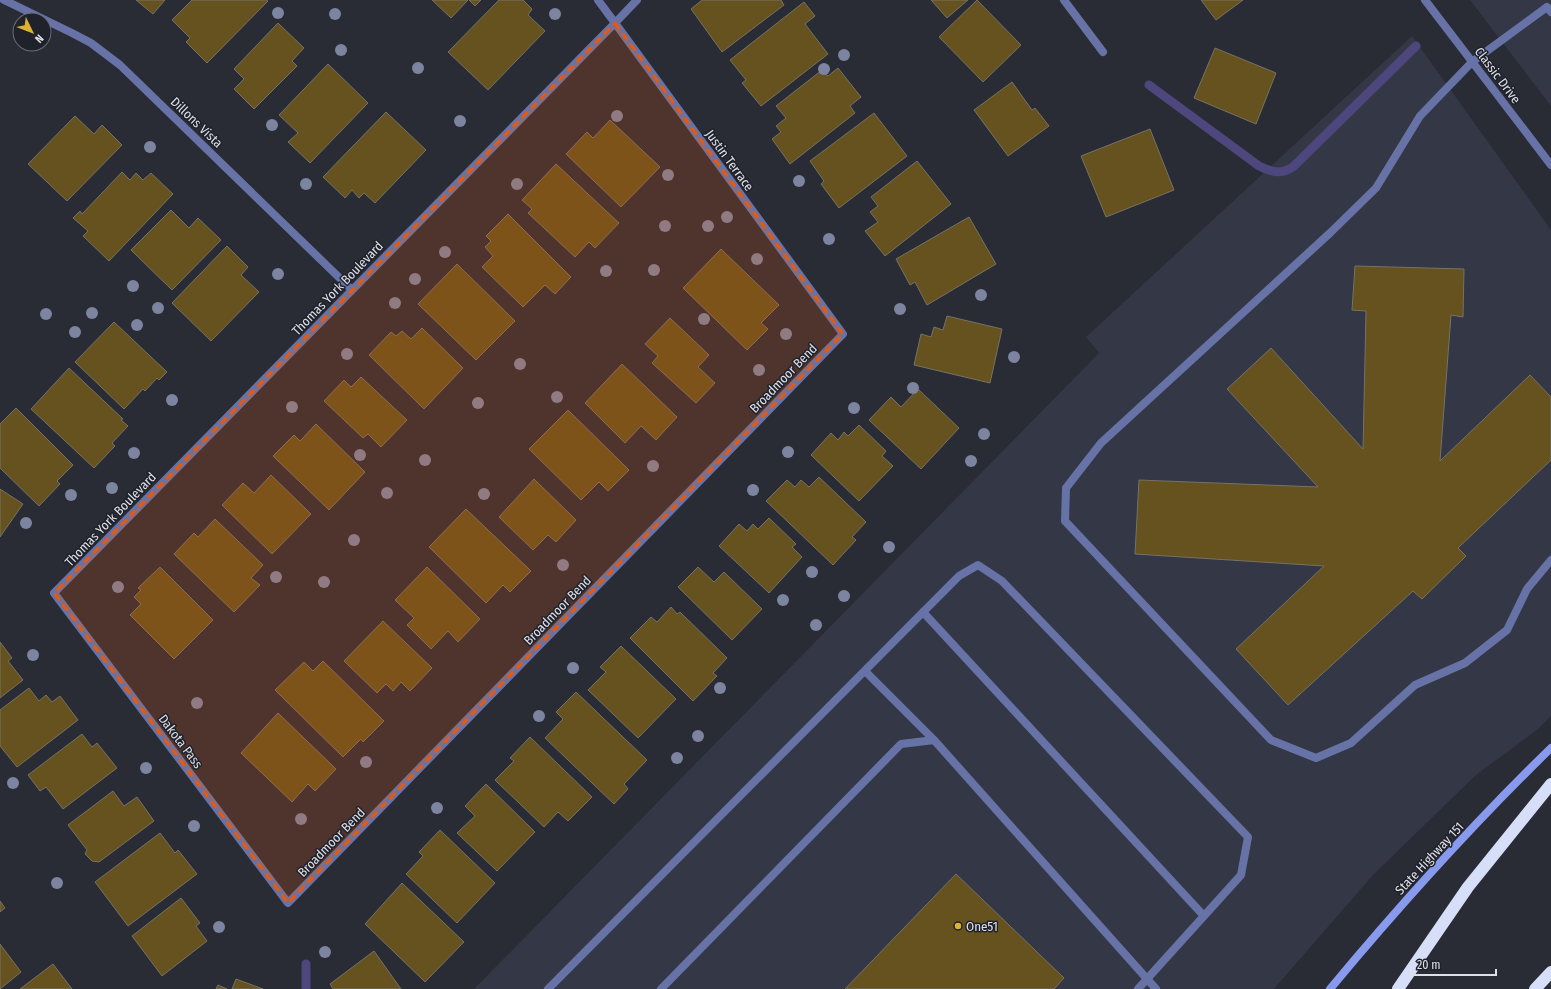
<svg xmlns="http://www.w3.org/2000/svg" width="1551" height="989" font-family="'Fira Sans Condensed',sans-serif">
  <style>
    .built { fill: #333746 }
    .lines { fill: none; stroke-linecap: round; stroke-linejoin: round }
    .stream { stroke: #4d477d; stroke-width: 9 }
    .building { fill: #65521e; stroke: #777267 }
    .lane { stroke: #6773a7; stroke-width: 8 }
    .street { stroke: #6773a7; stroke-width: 8 }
    .secondary { stroke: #889aee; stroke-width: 8 }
    .highway { stroke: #d7def8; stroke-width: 12 }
    .tree { fill: #7c84a0 }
    .marked { fill: #e8590c; fill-opacity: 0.2; stroke: #e8590c; stroke-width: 3; stroke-dasharray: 8 5; stroke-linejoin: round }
    .poi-dot { fill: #dcb233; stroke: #1f212b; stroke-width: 1.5 }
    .labels { text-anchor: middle; stroke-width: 3; stroke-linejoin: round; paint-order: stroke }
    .street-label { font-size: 13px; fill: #dfe0e7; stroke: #1f212b }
    .poi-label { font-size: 13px; fill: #dfe0e7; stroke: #1f212b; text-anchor: start }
  </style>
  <rect width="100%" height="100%" fill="#292b35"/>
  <path class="built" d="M1470,0H1551V106Z
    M1412,36L1551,230V716L1537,730L1476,775L1373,875L1274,989H474L1099,353L1086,337Z"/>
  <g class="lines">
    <path class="stream" d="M1149,85L1259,166C1272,172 1280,175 1293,167L1416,46
      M306,989V964"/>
  </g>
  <path class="building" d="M136,0H165L153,14Z
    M192,0H266L268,1L207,63L186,42L190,38L172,20Z
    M432,0H468L451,18Z
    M469,0H481L475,6Z
    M499,0H523L532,9L528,15L545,31L488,90L448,52Z
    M702,0H781L784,5L722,52L691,9Z
    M931,0H968L947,18Z
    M977,0L1021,45L983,82L939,37Z
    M1201,0H1243L1216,20Z
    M804,2L815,16L805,24L828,54L761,106L742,83L746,80L730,60Z
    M278,23L304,48L292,61L297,66L254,109L234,89L244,79L234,69Z
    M1215,48L1276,73L1256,124L1194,98Z
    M328,64L368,103L310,163L288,142L298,133L279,115Z
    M838,68L861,97L850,106L855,113L790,164L772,139L781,132L776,126L786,118L776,106L822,70L828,76Z
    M1012,82L1032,110L1035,108L1049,126L1008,156L974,110Z
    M386,112L426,150L375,203L364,193L359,198L352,190L345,198L323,177Z
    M874,113L907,156L839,208L821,184L824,181L810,161Z
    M75,116L94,134L102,125L122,145L67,201L28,164Z
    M610,120L660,167L621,207L566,154L587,132L593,138Z
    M1150,129L1174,190L1106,217L1081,156Z
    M917,161L951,204L885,256L865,231L878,222L870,212L878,206L871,197Z
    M556,164L619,223L595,248L589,242L575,257L528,213L532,209L522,200Z
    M122,172L130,180L136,173L143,180L151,173L173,194L109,261L83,236L88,231L73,218L80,211L82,214Z
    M171,210L189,228L198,218L221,240L172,290L131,250Z
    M508,214L571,277L555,294L545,285L523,307L482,267L493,256L485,247L491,241L486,236Z
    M969,217L996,264L927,305L915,282L910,285L896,259Z
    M227,246L248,267L241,275L259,292L211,341L172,303Z
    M721,249L779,305L761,323L768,329L747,350L683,288Z
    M457,264L515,321L476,360L418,304Z
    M1355,266L1464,269L1463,317L1451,315L1440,461L1530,375L1551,397V460L1458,548L1466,556L1422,599L1413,591L1288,705L1236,649L1324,566L1135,554L1139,480L1318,487L1227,389L1271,348L1363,449L1366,311L1352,310Z
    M947,316L1002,329L990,383L914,365L921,334L931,337L934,327L943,330Z
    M670,318L709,355L698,367L715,383L696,403L652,363L658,356L645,344Z
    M114,322L167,372L159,380L157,378L145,391L143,389L124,409L75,362Z
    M422,328L463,368L424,409L369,355L391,332L396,336L402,331L411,339Z
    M622,364L677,417L656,440L641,426L625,443L585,403Z
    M69,368L123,419L121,420L128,426L112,443L115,446L94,468L31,409Z
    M361,377L407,420L381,447L368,434L363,438L324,401L344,380L351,387Z
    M918,389L959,428L921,469L869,420L891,397L901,407Z
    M16,408L73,465L57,481L60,484L39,506L0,468V424Z
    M568,410L629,470L608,491L599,482L581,500L529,449Z
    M316,424L365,472L329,510L273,456L294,435L300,441Z
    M859,425L886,451L882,456L893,466L859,501L811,455L831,433L838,440L844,432L848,436Z
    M271,475L311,514L272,554L222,505L243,483L254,493Z
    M819,477L866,522L852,537L856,540L833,565L766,501L787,480L795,487L801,480L809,487Z
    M534,479L576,520L556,542L548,535L533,550L499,517Z
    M0,489L23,504L0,537Z
    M466,509L531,571L510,592L503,585L486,603L429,547Z
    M769,518L796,544L792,547L802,557L769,593L719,546L739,524L747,531L753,524L758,529Z
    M215,519L263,565L251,578L260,585L234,612L174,554L194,533L198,537Z
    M160,567L213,620L174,659L130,615L141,604L134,597L141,590L138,588Z
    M427,567L480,619L458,642L448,631L431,649L407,625L414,618L395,600Z
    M698,567L714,582L724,572L762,609L732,640L678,587Z
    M671,607L677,614L680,612L727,658L713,673L717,676L693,701L630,638L651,617L657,622Z
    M383,621L432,668L410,691L401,682L393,691L386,684L377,693L344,661Z
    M0,642L12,658L8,661L23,680L0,698Z
    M621,646L676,699L638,738L588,690L606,672L600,667Z
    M323,661L384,721L363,742L361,739L343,757L275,690L304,662L313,671Z
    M29,688L39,701L46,695L52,702L60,696L78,720L17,767L0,746V710Z
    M576,692L647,760L624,784L628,789L614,804L545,738L563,719L556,712Z
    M278,713L336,769L315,791L308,784L292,802L241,753Z
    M82,734L92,747L97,743L117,768L63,809L46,787L40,791L28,775Z
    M530,737L592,797L568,821L558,812L544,827L495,780L514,761L510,758Z
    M486,784L535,832L497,871L457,833L475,816L465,806Z
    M113,791L124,806L137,797L154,821L99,862L92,861L85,854L87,850L68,825Z
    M440,830L495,883L457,923L406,874L423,856L419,852Z
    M160,833L175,853L178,850L197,874L128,926L95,882Z
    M956,874L1064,978L1054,989H845Z
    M402,883L464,942L425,982L365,924Z
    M181,898L200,923L196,926L207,941L162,976L132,936Z
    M0,901L5,908L0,912Z
    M0,944L21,972L0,989Z
    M374,951L401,989H333L330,984Z
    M53,964L72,989H20Z
    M236,979L263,989H232Z
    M218,985L227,989H216Z"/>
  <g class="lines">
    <path class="lane" d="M1551,12L1547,7L1472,62L1420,116L1376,188L1330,233L1101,443L1066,488L1065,521L1271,740L1316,758L1351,743L1415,685L1465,663L1507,630L1527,589L1551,560
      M923,612L1204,916
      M865,671L934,740
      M548,989L959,576L978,565L1002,581L1248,837L1241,875L1138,989
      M661,989L901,744L934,740L1156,989"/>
    <path class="street" d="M4,0L72,33L91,43L120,65L352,290
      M598,0L615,23L843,334L288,903L54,593L615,23L637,0
      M1064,0L1103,52
      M1425,0L1551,165"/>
    <path class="secondary" d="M1330,989C1400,905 1473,824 1551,748"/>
    <path class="highway" d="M1398,989L1468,887L1551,784
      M1535,989L1551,972"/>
  </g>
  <g class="tree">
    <circle cx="278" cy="13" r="6"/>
    <circle cx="335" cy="14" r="6"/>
    <circle cx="555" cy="14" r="6"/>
    <circle cx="341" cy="50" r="6"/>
    <circle cx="844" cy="55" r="6"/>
    <circle cx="418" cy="68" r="6"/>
    <circle cx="824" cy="69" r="6"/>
    <circle cx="617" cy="116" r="6"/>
    <circle cx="460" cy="121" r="6"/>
    <circle cx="272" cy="125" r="6"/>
    <circle cx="150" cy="147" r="6"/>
    <circle cx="668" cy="175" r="6"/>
    <circle cx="799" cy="181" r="6"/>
    <circle cx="306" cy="184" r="6"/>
    <circle cx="517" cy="184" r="6"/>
    <circle cx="727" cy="217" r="6"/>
    <circle cx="665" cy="226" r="6"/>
    <circle cx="708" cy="226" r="6"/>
    <circle cx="829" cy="239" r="6"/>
    <circle cx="445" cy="252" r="6"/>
    <circle cx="757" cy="259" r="6"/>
    <circle cx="654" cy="270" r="6"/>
    <circle cx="606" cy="271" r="6"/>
    <circle cx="278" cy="274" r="6"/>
    <circle cx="415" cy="279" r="6"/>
    <circle cx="133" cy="286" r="6"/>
    <circle cx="981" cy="295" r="6"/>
    <circle cx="395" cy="303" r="6"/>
    <circle cx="158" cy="308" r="6"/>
    <circle cx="900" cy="309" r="6"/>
    <circle cx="92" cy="313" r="6"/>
    <circle cx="46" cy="314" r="6"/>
    <circle cx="704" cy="319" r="6"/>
    <circle cx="137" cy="325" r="6"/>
    <circle cx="75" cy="332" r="6"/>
    <circle cx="786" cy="334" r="6"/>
    <circle cx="347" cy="354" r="6"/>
    <circle cx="1014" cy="357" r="6"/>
    <circle cx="520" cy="364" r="6"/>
    <circle cx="759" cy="370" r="6"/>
    <circle cx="913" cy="388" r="6"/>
    <circle cx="557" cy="397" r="6"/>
    <circle cx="172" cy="400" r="6"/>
    <circle cx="478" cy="403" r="6"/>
    <circle cx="292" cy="407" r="6"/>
    <circle cx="854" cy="408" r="6"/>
    <circle cx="984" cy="434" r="6"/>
    <circle cx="788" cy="452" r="6"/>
    <circle cx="134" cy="453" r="6"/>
    <circle cx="360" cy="455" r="6"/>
    <circle cx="425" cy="460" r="6"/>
    <circle cx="971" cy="461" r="6"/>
    <circle cx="653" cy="466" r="6"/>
    <circle cx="112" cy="488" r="6"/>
    <circle cx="753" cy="490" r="6"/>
    <circle cx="387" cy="493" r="6"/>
    <circle cx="484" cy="494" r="6"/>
    <circle cx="71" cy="495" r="6"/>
    <circle cx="26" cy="523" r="6"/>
    <circle cx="354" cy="540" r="6"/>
    <circle cx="889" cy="547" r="6"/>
    <circle cx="563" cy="565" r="6"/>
    <circle cx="812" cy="572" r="6"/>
    <circle cx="276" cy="577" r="6"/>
    <circle cx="324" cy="582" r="6"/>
    <circle cx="118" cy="587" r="6"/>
    <circle cx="844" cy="596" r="6"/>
    <circle cx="783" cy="600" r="6"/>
    <circle cx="816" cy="625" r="6"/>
    <circle cx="33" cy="655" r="6"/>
    <circle cx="573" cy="668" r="6"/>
    <circle cx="720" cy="688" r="6"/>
    <circle cx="197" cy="703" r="6"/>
    <circle cx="539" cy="716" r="6"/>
    <circle cx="698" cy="736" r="6"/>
    <circle cx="677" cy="758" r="6"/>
    <circle cx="366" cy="762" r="6"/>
    <circle cx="146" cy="768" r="6"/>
    <circle cx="13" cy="783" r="6"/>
    <circle cx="437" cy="808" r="6"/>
    <circle cx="301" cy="819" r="6"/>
    <circle cx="194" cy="826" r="6"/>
    <circle cx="57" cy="883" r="6"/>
    <circle cx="219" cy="927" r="6"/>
    <circle cx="325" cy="952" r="6"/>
  </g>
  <path class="marked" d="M615,23L843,334L288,903L54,593Z"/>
  <circle class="poi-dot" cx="958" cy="926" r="4"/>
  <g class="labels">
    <g class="street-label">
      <text transform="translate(1498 75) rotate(53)" y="5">Classic Drive</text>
      <text transform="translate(197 122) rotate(44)" y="5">Dillons Vista</text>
      <text transform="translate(730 160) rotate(54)" y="5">Justin Terrace</text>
      <text transform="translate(337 288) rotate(-46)" y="5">Thomas York Boulevard</text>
      <text transform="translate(783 378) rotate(-46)" y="5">Broadmoor Bend</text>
      <text transform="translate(110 519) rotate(-46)" y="5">Thomas York Boulevard</text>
      <text transform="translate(557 610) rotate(-46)" y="5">Broadmoor Bend</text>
      <text transform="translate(181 741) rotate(53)" y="5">Dakota Pass</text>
      <text transform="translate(331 842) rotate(-46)" y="5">Broadmoor Bend</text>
      <text transform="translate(1429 858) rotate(-47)" y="5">State Highway 151</text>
    </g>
    <g class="poi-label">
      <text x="966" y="931">One51</text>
    </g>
  </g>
  <g transform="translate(32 32) rotate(133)"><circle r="19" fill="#1f212b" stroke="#6c6d76"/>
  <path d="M0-3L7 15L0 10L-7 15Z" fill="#dcb233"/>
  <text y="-6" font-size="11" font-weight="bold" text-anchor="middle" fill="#dfe0e7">N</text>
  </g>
  <path d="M1411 969v6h85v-6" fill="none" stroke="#dfe0e7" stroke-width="2"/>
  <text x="1417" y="969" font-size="12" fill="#dfe0e7" stroke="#1f212b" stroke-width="3" paint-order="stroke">20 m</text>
</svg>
